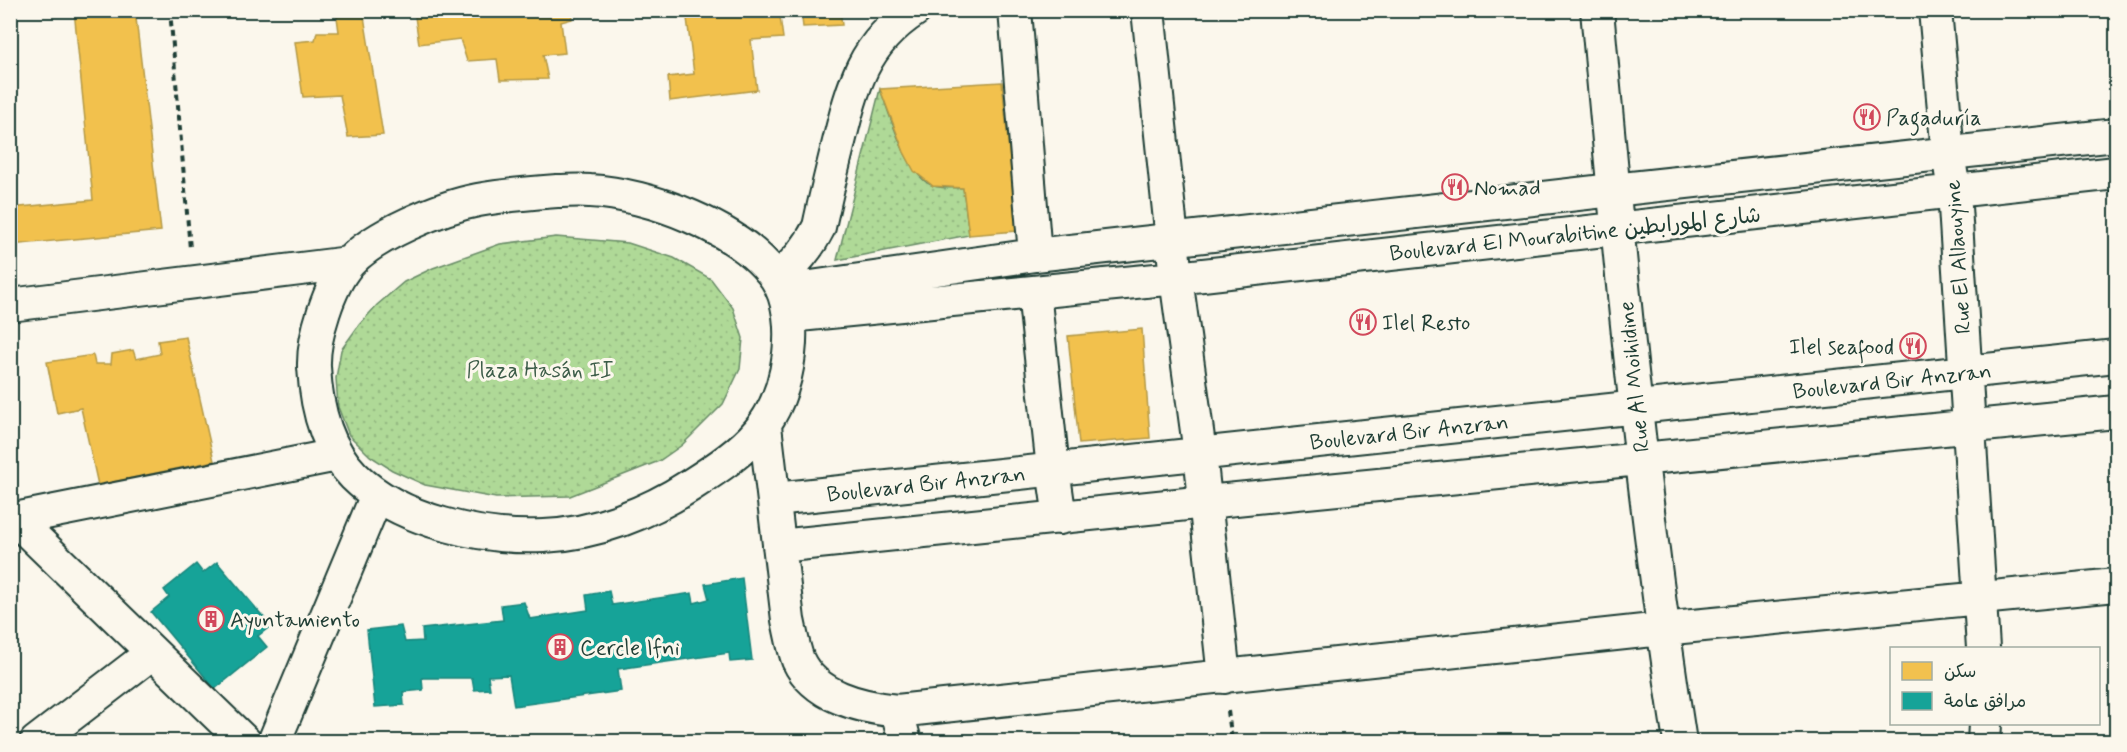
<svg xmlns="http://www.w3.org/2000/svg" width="2127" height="752" font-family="Mynerve,'Playpen Sans Arabic',sans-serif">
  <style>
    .park { fill: url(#park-dots); stroke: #678b66; stroke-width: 1.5 }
    .homes { fill: #f2c14e; stroke: #b39946; stroke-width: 1.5 }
    .public { fill: #17a398; stroke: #19847a; stroke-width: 1.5 }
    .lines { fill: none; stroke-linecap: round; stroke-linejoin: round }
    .minor-casing { stroke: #1f3d34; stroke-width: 36 }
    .path { stroke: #1f3d34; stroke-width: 4; stroke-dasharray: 6 4.5; stroke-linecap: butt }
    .minor { stroke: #fbf7ec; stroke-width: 32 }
    .labels { text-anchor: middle; stroke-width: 6; stroke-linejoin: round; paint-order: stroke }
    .poi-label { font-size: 22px; fill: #1f3d34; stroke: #fbf7ec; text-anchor: start }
    .street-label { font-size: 22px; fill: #1f3d34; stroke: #fbf7ec }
    .park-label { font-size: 22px; fill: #3c5c48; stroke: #fbf7ec }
  </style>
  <defs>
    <pattern id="park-dots" width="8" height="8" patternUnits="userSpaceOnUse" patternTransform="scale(1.5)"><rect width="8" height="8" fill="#afd997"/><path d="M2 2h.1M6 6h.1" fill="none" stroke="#96bb83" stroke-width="1.8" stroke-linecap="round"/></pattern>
  </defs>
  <rect width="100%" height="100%" fill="#fbf7ec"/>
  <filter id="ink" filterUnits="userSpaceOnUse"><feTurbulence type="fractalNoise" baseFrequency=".0167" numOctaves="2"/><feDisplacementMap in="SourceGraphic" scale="12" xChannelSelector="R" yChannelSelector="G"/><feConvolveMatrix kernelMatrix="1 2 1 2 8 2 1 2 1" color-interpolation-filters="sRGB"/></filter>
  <g filter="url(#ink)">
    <path class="park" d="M880,89C890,114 906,177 934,186C942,189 954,187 963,188L969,235L837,260Z
      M556,237L628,243L674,258L711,279L733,308L743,338L740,369L723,404L682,445L659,461L570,496L496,498L425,485L392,470L370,456L349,435L338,407L336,378L341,350L359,325L377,305L404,282L433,268L500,244Z"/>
    <path class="homes" d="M74,10H135L161,231L10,245V208L93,200Z
      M336,10H363L383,135L348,137L340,95L303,97L295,42L315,40L317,32H339Z
      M414,10H571L572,19L561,22L565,53L543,55L548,79L500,80L497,59L467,61L460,39L419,44Z
      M686,10H779L783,38L751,40L757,90L670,101L668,77L694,74Z
      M801,10H840L842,25L803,27Z
      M1002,82L1017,231L969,235L963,188L933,186L914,171L904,152L880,89Z
      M1142,329L1150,438L1079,444L1068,336Z
      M186,337L214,461L98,485L81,408L57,413L47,362L93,355L95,364H111L112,354L133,350L136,359L160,354L158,341Z"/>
    <path class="public" d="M217,562L271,626L258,636L267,647L215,689L151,612L169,597L164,590L196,564L203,573Z
      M742,578L752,660L730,662L729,653L618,669L621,691L514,706L509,675L488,676L490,689L474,690L472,678H422L423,690L403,692L404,705L375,707L367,630L401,626L405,642L423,641L422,629L503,620L501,605L524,602L530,619L588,610L586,595L609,591L612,605L692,593L694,603L709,599L705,584Z"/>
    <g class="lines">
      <g class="minor-casing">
        <path id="minor" d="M1015,10L1035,255
          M1148,10L1176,278L1200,453L1224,677
          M1597,10C1619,255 1642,499 1680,742
          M1935,10L1948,153L1954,191L1983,648
          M557,191C568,191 579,190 590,191C648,194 741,228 776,278C790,299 792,330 789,354C781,424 747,449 691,485C648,513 595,534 544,536C482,539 399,521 354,476C326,448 316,405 314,367C313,337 329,286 349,263C374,235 441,207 478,200C504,195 530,193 557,191Z
          M777,279C795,263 808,249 819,227C825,199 832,170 839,142C853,85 863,44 915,10
          M783,291L1035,255L1613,190L2116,135
          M1034,292L1053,469L1060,518
          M10,305L349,263
          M789,316L1176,278L2116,173
          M765,426L788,620C791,633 793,647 798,660C815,697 861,707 897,711L1662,629L2116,585
          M775,499L2116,356
          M15,519L245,742
          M10,520L337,455
          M779,546L1206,502L2116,412
          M897,711L905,742
          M36,742L152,653
          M274,742L377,495
          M1984,742L1985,724"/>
      </g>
      <path class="path" d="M170,10L190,249
        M1228,711L1232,742"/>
      <use href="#minor" class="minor"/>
    </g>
  </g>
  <defs>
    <g id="restaurant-ring" transform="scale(1.35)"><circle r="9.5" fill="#fbf7ec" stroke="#d1495b" stroke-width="1.5"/><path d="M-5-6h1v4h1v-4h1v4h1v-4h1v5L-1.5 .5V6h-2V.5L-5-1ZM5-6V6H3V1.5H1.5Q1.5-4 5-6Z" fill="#d1495b"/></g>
    <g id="building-ring" transform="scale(1.35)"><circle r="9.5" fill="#fbf7ec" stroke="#d1495b" stroke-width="1.5"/><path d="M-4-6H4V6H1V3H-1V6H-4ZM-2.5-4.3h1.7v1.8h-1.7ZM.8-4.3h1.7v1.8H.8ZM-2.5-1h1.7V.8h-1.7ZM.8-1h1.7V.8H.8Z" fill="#d1495b"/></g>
  </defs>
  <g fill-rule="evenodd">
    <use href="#restaurant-ring" x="1867" y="117"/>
    <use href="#restaurant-ring" x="1455" y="187"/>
    <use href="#restaurant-ring" x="1363" y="322"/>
    <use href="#restaurant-ring" x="1913" y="346"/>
    <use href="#building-ring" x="211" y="619"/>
    <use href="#building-ring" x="560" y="647"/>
  </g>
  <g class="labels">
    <g class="poi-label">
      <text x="1886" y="125">Pagaduría</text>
      <text x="1474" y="195">Nomad</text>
      <text x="1382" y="330">Ilel Resto</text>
      <text x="1894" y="354" text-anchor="end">Ilel seafood</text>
      <text x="230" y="627">Ayuntamiento</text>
      <text x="580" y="655">Cercle Ifni</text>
    </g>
    <g class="street-label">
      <text transform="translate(1575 233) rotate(-6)" y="8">Boulevard El Mourabitine شارع المورابطين</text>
      <text transform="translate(1957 257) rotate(-94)" y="8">Rue El Allaouyine</text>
      <text transform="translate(1633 377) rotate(-96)" y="8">Rue Al Moihidine</text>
      <text transform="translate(1892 380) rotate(-6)" y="8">Boulevard Bir Anzran</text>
      <text transform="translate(1409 431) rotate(-6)" y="8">Boulevard Bir Anzran</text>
      <text transform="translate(926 483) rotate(-6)" y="8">Boulevard Bir Anzran</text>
    </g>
    <g class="park-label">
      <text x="540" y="377">Plaza Hasán II</text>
    </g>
  </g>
  <rect width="2127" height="752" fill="none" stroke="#fbf7ec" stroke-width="36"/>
  <rect x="18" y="18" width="2091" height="716" fill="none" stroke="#1f3d34" stroke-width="2" filter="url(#ink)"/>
  <rect x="1890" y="647" width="210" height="78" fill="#fbf7ec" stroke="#a3ada2" stroke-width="1.5"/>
  <rect x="1902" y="662" width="30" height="18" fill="#f2c14e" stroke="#a3ada2" stroke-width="1.5"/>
  <text x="1944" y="677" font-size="18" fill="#1f3d34">سكن</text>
  <rect x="1902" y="692" width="30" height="18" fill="#17a398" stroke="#a3ada2" stroke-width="1.5"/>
  <text x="1944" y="707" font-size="18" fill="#1f3d34">مرافق عامة</text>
</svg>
